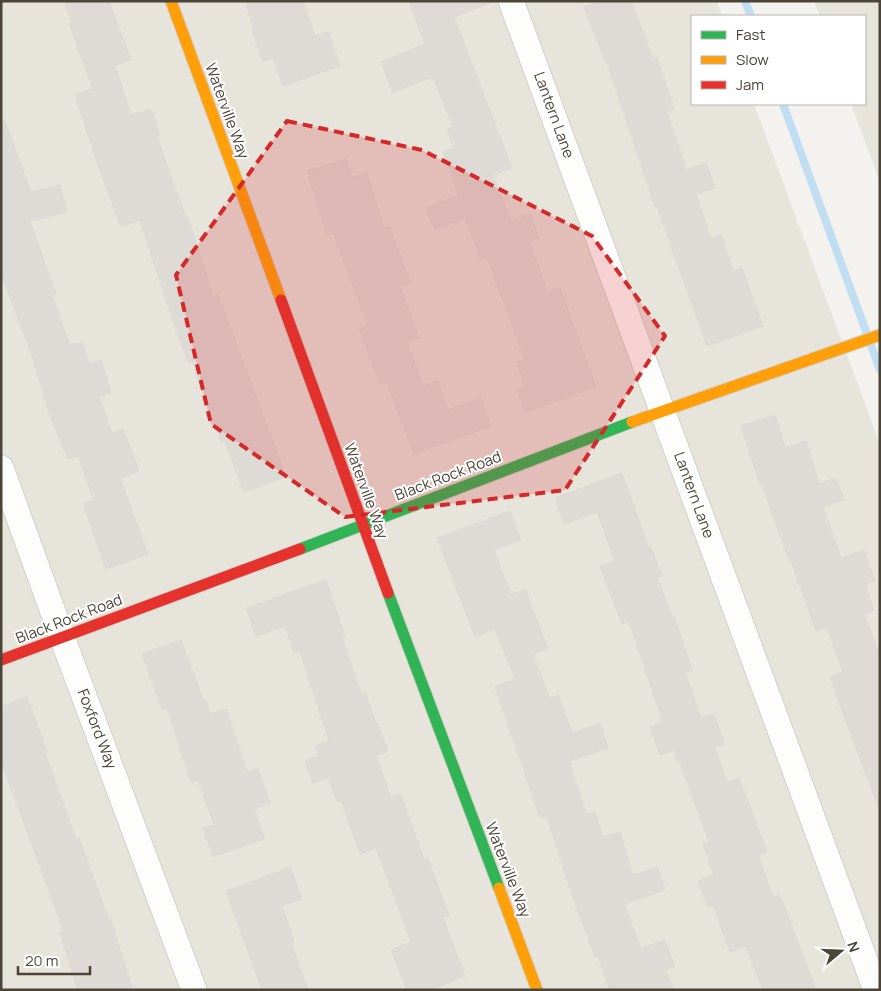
<svg xmlns="http://www.w3.org/2000/svg" width="881" height="991" font-family="Manrope,sans-serif">
  <style>
    .residential { fill: #e7e4dc }
    .lines { fill: none; stroke-linecap: round; stroke-linejoin: round }
    .stream { stroke: #c0ddf1; stroke-width: 8 }
    .building { fill: #dedbd6; stroke: #dcd9d4 }
    .street-casing { stroke: #d2d0cb; stroke-width: 27 }
    .fast-casing { stroke: #d3cfc5; stroke-width: 13 }
    .slow-casing { stroke: #d3cfc5; stroke-width: 13 }
    .jam-casing { stroke: #d3cfc5; stroke-width: 13 }
    .street { stroke: #fdfdfc; stroke-width: 25 }
    .fast { stroke: #30b455; stroke-width: 11 }
    .slow { stroke: #ff9f0a; stroke-width: 11 }
    .jam { stroke: #e5322d; stroke-width: 11 }
    .marked { fill: #d62828; fill-opacity: 0.2; stroke: #d62828; stroke-width: 4; stroke-dasharray: 10 6; stroke-linejoin: round }
    .labels { text-anchor: middle; stroke-width: 4; stroke-linejoin: round; paint-order: stroke }
    .street-label { font-size: 15px; fill: #4b4439; stroke: #fff }
  </style>
  <rect width="100%" height="100%" fill="#f4f2ee"/>
  <path class="residential" d="M1,1H716L722,16H692V104H754L880,444V990H1Z
    M814,1H880V182L851,104H865V16H820Z"/>
  <g class="lines">
    <path class="stream" d="M745,1L751,16
      M783,104L880,370"/>
  </g>
  <path class="building" d="M64,1H109L131,60L115,66L131,115L151,109L160,136L157,137L186,218L188,217L213,297L218,295L286,477L244,492L225,441L221,442L192,361L188,362L171,316L140,220L121,227L99,168L75,95L93,89L69,23L72,22Z
    M245,1H303L315,36L328,32L340,66L283,86L273,58L263,61L252,30H254Z
    M409,1H491V3L454,17L512,168L493,175L511,221L530,214L539,238L529,242L548,292L560,288L596,387L525,412L517,389L525,386L517,362L525,359L487,258L481,260L465,218L435,230L426,208L459,195L443,152L454,148L447,129L453,127L433,77L393,92L381,62L425,44Z
    M600,1H631L653,58L657,57L674,109L667,111L686,170L706,163L715,188L696,194L711,239L721,235L733,271L742,268L763,326L707,346L657,207H655L607,63H606L584,7Z
    M1,119H4L31,192L60,185L67,212L30,221L56,294L52,296L70,345L82,342L89,364L101,360L111,393L99,397L112,433L123,429L139,471L120,478L148,554L106,569L83,504L94,500L78,456L68,459L49,413L32,355L1,273Z
    M346,159L352,177L367,173L384,228L389,226L411,283L400,287L419,338L407,342L423,386L437,381L448,410L481,398L491,426L414,454L387,382L380,384L359,328L368,325L333,233L327,235L307,171Z
    M775,415L785,448L806,441L819,484L836,478L844,500L823,507L841,558L864,550L875,581L865,584L874,610L864,614L880,657V806H878L844,716L830,677L843,672L827,627L816,631L791,561L790,562L761,483L760,484L741,426Z
    M622,473L649,548L651,547L662,576L657,578L673,619H675L692,670L685,672L701,718L714,714L724,744L715,747L727,782L739,778L767,852L758,855L773,897L780,895L816,990H763L746,946L730,952L713,905L708,907L698,881L714,875L703,844L709,842L679,760L677,761L674,750L660,755L650,727L663,722L629,621L622,624L600,566L615,561L597,512L564,524L555,498Z
    M510,511L521,540L494,550L511,595L525,589L548,649L533,654L549,698L558,695L572,733L600,724L608,748L569,761L587,815L595,812L603,837L620,832L633,875L657,867L665,890L624,904L641,949L665,940L675,967L666,970L673,990H610L598,955L595,957L570,889L547,816L540,818L495,686L515,679L495,629L475,637L437,538Z
    M326,580L345,636L342,637L361,694L365,692L376,724L377,723L388,751L376,756L391,797L401,794L424,860L428,858L449,916L443,918L465,976L430,990H407L391,950L411,942L376,848L360,854L341,800L337,801L328,778L313,783L305,761L319,756L315,746L329,741L300,651L294,653L285,626L256,636L246,608Z
    M181,640L204,702L206,701L210,714L226,709L247,772L258,769L270,803L254,809L265,839L213,857L203,828L214,825L198,780L191,782L167,708L162,710L142,654Z
    M27,697L47,752L45,753L76,839L79,838L108,918H110L133,990H78L60,933L64,932L1,761V707Z
    M290,867L302,899L282,906L294,942L291,943L308,990H262L226,891Z"/>
  <g class="lines">
    <g class="street-casing">
      <path id="street" d="M511,1L876,990
        M1,468L62,637L194,990"/>
    </g>
    <g class="fast-casing">
      <path id="fast" d="M300,549L632,422
        M388,593L499,888"/>
    </g>
    <g class="slow-casing">
      <path id="slow" d="M171,1L281,300
        M632,422L880,335
        M499,888L537,990"/>
    </g>
    <g class="jam-casing">
      <path id="jam" d="M281,300L388,593
        M1,660L300,549"/>
    </g>
    <use href="#street" class="street"/>
    <use href="#fast" class="fast"/>
    <use href="#slow" class="slow"/>
    <use href="#jam" class="jam"/>
  </g>
  <path class="marked" d="M287,121L422,150L592,236L665,336L565,490L345,517L211,424L176,275Z"/>
  <g class="labels">
    <g class="street-label">
      <text transform="translate(227 111) rotate(70)" y="5">Waterville Way</text>
      <text transform="translate(554 115) rotate(70)" y="5">Lantern Lane</text>
      <text transform="translate(448 476) rotate(-21)" y="5">Black Rock Road</text>
      <text transform="translate(366 491) rotate(70)" y="5">Waterville Way</text>
      <text transform="translate(694 495) rotate(70)" y="5">Lantern Lane</text>
      <text transform="translate(69 619) rotate(-21)" y="5">Black Rock Road</text>
      <text transform="translate(97 729) rotate(69)" y="5">Foxford Way</text>
      <text transform="translate(508 870) rotate(69)" y="5">Waterville Way</text>
    </g>
  </g>
  <rect width="881" height="991" fill="none" stroke="#4b4439" stroke-width="5"/>
  <rect x="691" y="15" width="175" height="90" fill="#ffffff" stroke="#b7b4b0"/>
  <rect x="701" y="31" width="25" height="8" fill="#30b455" stroke="#b7b4b0"/>
  <text x="736" y="40" font-size="15" fill="#4b4439">Fast</text>
  <rect x="701" y="56" width="25" height="8" fill="#ff9f0a" stroke="#b7b4b0"/>
  <text x="736" y="65" font-size="15" fill="#4b4439">Slow</text>
  <rect x="701" y="81" width="25" height="8" fill="#e5322d" stroke="#b7b4b0"/>
  <text x="736" y="90" font-size="15" fill="#4b4439">Jam</text>
  <g transform="translate(841 951) rotate(71)" stroke="#ffffff" stroke-width="4" paint-order="stroke">
  <path d="M0-4L9 19L0 12L-9 19Z" fill="#4b4439"/>
  <text y="-8" font-size="14" font-weight="bold" text-anchor="middle" fill="#4b4439">N</text>
  </g>
  <path d="M18 966v8h72v-8" fill="none" stroke="#4b4439" stroke-width="2.5"/>
  <text x="25" y="966" font-size="15" fill="#4b4439" stroke="#ffffff" stroke-width="4" paint-order="stroke">20 m</text>
</svg>
